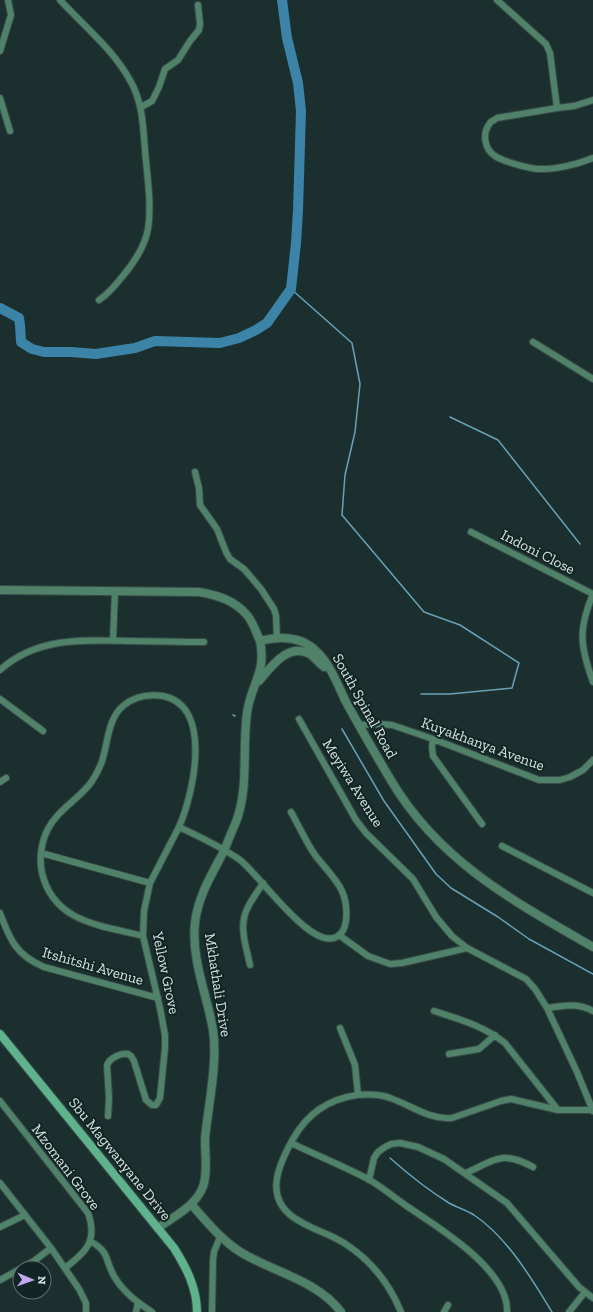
<svg xmlns="http://www.w3.org/2000/svg" width="593" height="1312" font-family="'Zilla Slab',serif">
  <style>
    .lines { fill: none; stroke-linecap: round; stroke-linejoin: round }
    .stream { stroke: #69a0b8; stroke-width: 1.5 }
    .river { stroke: #3b84a8; stroke-width: 10 }
    .minor-casing { stroke: #394c4a; stroke-width: 8 }
    .tertiary-casing { stroke: #394c4a; stroke-width: 10 }
    .secondary-casing { stroke: #394c4a; stroke-width: 10 }
    .minor { stroke: #4f8269; stroke-width: 6 }
    .tertiary { stroke: #4f8269; stroke-width: 8 }
    .secondary { stroke: #5eb38c; stroke-width: 8 }
    .labels { text-anchor: middle; stroke-width: 4; stroke-linejoin: round; paint-order: stroke }
    .street-label { font-size: 15px; fill: #d5e1df; stroke: #112624 }
  </style>
  <rect width="100%" height="100%" fill="#1b302e"/>
  <g class="lines">
    <path class="stream" d="M291,289L352,343L360,384L355,432L345,475L342,515L424,612L460,625L519,663L512,688L450,694H421
      M450,417L498,440L580,544
      M233,715L235,716
      M342,729L384,801L436,874L451,888L498,917L529,939L593,974
      M390,1158C408,1174 428,1190 449,1203C456,1207 466,1210 474,1215C507,1237 532,1279 552,1312"/>
    <path class="river" d="M0,308L19,318L20,325L21,342L32,349L44,352H71L96,354L135,348L155,341L220,343L239,338L256,330L267,323L291,289L296,243L298,210L301,111L298,83L287,38L282,0"/>
    <g class="minor-casing">
      <path id="minor" d="M60,0C86,28 113,49 131,82C143,104 143,127 145,150C147,175 152,205 148,229C145,246 133,264 122,277C115,286 108,294 99,300
        M497,0L546,44L550,53L557,108
        M0,51L11,15L8,0
        M0,98L10,131
        M593,100L574,106L557,108L497,118C495,120 491,121 490,123C482,133 484,149 495,156C502,161 530,169 539,169C555,170 578,164 593,158
        M141,107L152,101L159,87L165,69L178,60L190,41L199,30L200,24L198,5
        M533,342L593,379
        M195,472L199,488L200,505L217,529L226,552L230,559L244,569L261,589L274,609L276,616L277,638
        M471,532L593,594
        M593,594C578,629 580,646 593,682
        M113,641L115,591
        M0,670C37,637 82,640 128,641C153,641 179,642 204,642
        M0,699L43,731
        M299,719L356,820L366,833L413,879L436,917L452,936L467,948L526,979L535,989L547,1008L577,1072L593,1111
        M359,725L379,724L392,725L433,739L539,780H560L570,777L583,770L593,760
        M433,739L432,747L433,756L482,824
        M0,782L6,778
        M502,846L593,893
        M41,853L150,883
        M0,913C10,940 16,955 44,967L158,998
        M339,935L368,956L390,964L402,963L467,948
        M143,936C101,925 54,923 42,873C39,859 41,842 48,829C57,811 76,801 89,785C94,779 98,771 101,764C108,746 107,719 123,706C135,696 148,694 163,696C214,706 193,795 179,827
        M250,965C246,946 238,925 248,907C252,899 258,891 263,883
        M547,1008C565,1006 576,1002 593,1011
        M434,1011C461,1020 482,1025 505,1043L558,1110
        M340,1028L355,1065L358,1095
        M449,1054L479,1049L495,1035
        M0,1101L88,1213C98,1241 86,1252 65,1268
        M108,1116L109,1098L107,1065C110,1058 120,1053 128,1054L131,1056L134,1061L146,1100L152,1105H156L160,1098L165,1048V1035L160,1008L143,936L144,911L150,883L179,827C200,837 222,847 240,860C259,874 313,954 338,936C343,933 345,927 346,921C347,911 346,900 342,891C336,878 324,867 315,855C306,842 299,826 291,812
        M291,1143C316,1155 343,1166 368,1179C382,1187 395,1198 408,1207C439,1228 509,1270 507,1312
        M466,1173C495,1160 502,1150 533,1167
        M369,1180L374,1158L378,1152L385,1147L391,1144L400,1143L418,1147L444,1159L507,1203L579,1287L593,1298
        M0,1183L51,1248L79,1289L86,1303V1312
        M0,1227L25,1215
        M90,1241C111,1253 104,1259 114,1276C123,1292 137,1302 152,1312
        M22,1268L34,1261L51,1248
        M0,1280L20,1269
        M136,1312L138,1303
        M212,1312L213,1260L214,1252L220,1237
        M401,1312C390,1285 371,1261 347,1245C333,1235 316,1231 301,1222C263,1202 276,1169 293,1139C307,1114 329,1099 357,1095C369,1094 380,1094 390,1098C411,1105 429,1120 452,1118L501,1101L511,1099L558,1110H593
        M444,1312L448,1305
        M569,1312L585,1292"/>
    </g>
    <g class="tertiary-casing">
      <path id="tertiary" d="M0,590L199,592C217,595 234,600 247,615C253,622 256,632 260,641C280,636 301,636 316,651C329,662 338,685 345,700C360,728 376,755 392,782C440,862 515,902 593,947
        M259,681C271,667 288,642 310,654C315,658 319,663 324,667
        M191,1204C207,1222 221,1240 242,1253C274,1272 318,1281 341,1312
        M158,1228C173,1217 194,1207 202,1189C208,1176 205,1154 205,1139C208,1106 218,1063 213,1030C207,995 191,959 195,923C198,896 212,874 224,851C228,841 232,831 236,822C250,785 241,745 248,707C254,680 266,670 260,641"/>
    </g>
    <g class="secondary-casing">
      <path id="secondary" d="M0,1034L174,1248C186,1267 197,1288 197,1312"/>
    </g>
    <use href="#minor" class="minor"/>
    <use href="#tertiary" class="tertiary"/>
    <use href="#secondary" class="secondary"/>
  </g>
  <g class="labels">
    <g class="street-label">
      <text transform="translate(538 552) rotate(27)" y="5">Indoni Close</text>
      <text transform="translate(365 706) rotate(61)" y="5">South Spinal Road</text>
      <text transform="translate(483 744) rotate(20)" y="5">Kuyakhanya Avenue</text>
      <text transform="translate(353 783) rotate(58)" y="5">Meyiwa Avenue</text>
      <text transform="translate(93 966) rotate(16)" y="5">Itshitshi Avenue</text>
      <text transform="translate(166 973) rotate(78)" y="5">Yellow Grove</text>
      <text transform="translate(218 985) rotate(81)" y="5">Mkhathali Drive</text>
      <text transform="translate(120 1159) rotate(51)" y="5">Sbu Magwanyane Drive</text>
      <text transform="translate(66 1167) rotate(53)" y="5">Mzomani Grove</text>
    </g>
  </g>
  <g transform="translate(32 1280) rotate(92)"><circle r="19" fill="#112624" stroke="#5f716f"/>
  <path d="M0-3L7 15L0 10L-7 15Z" fill="#c6a6f0"/>
  <text y="-6" font-size="11" font-weight="bold" text-anchor="middle" fill="#d5e1df">N</text>
  </g>
</svg>
